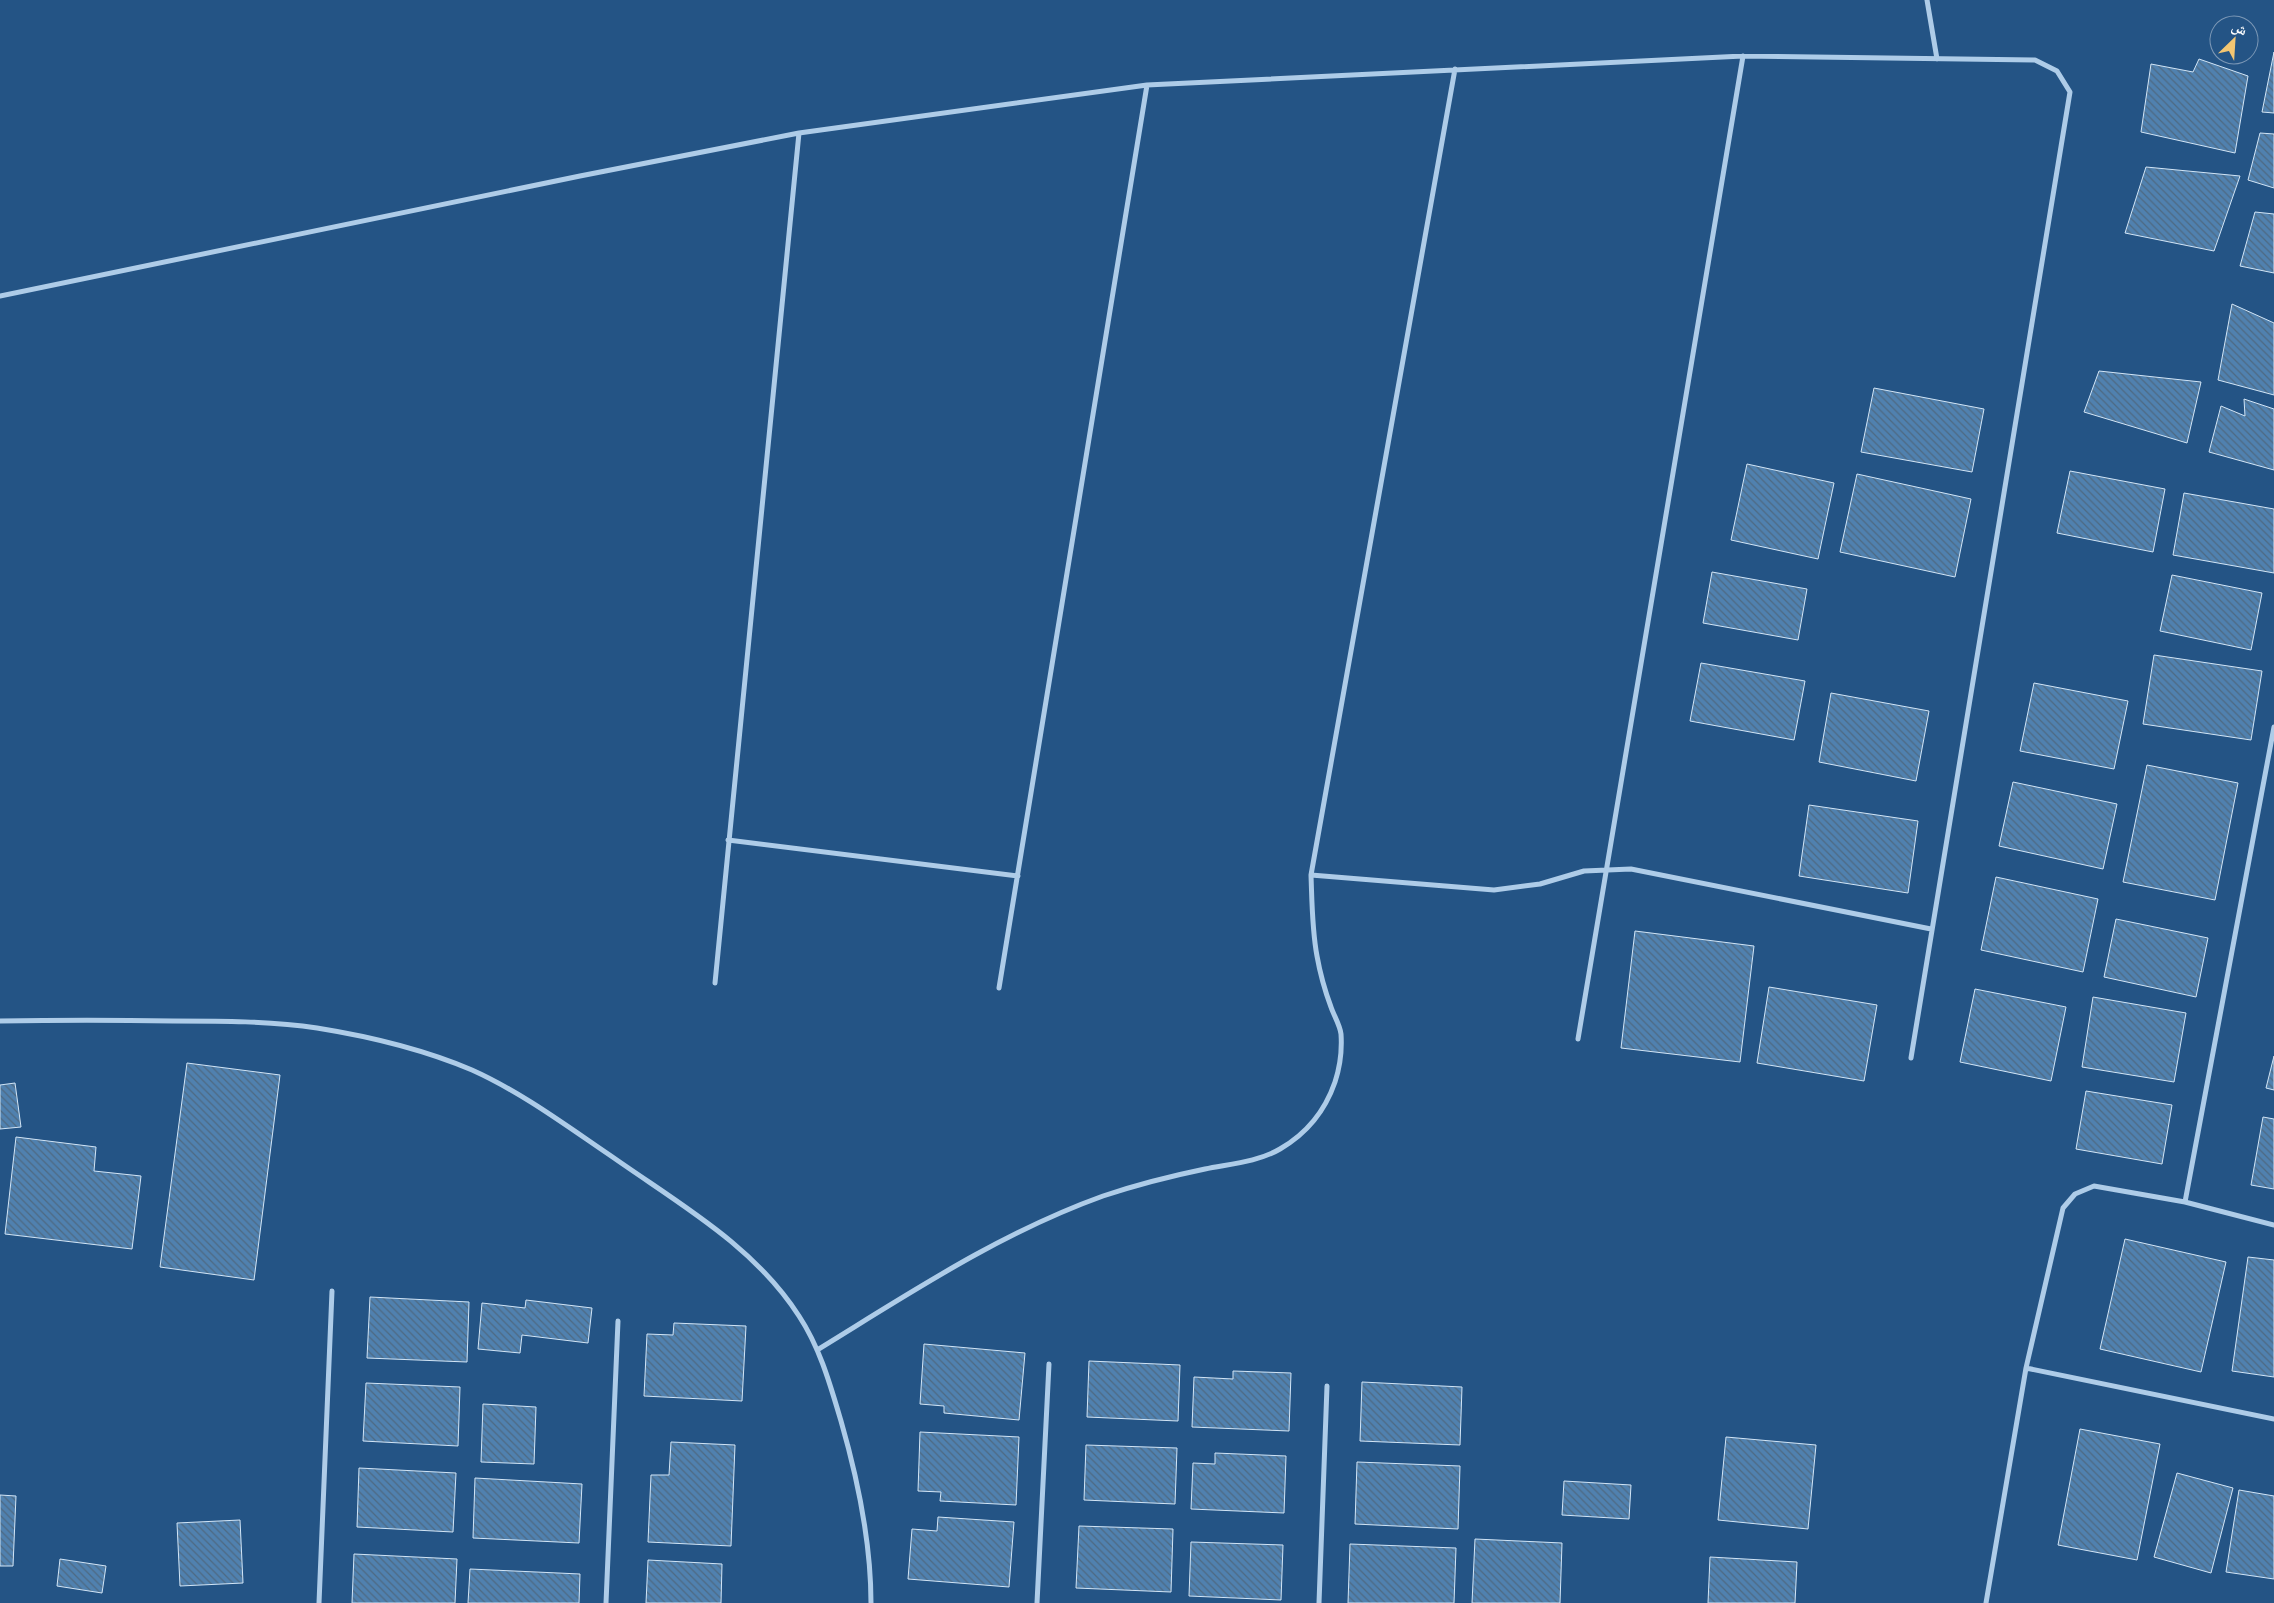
<svg xmlns="http://www.w3.org/2000/svg" width="2274" height="1603" font-family="Mulish,'Noto Naskh Arabic',sans-serif">
  <style>
    .building { fill: url(#building-back-hatch); stroke: #d2e5f6 }
    .lines { fill: none; stroke-linecap: round; stroke-linejoin: round }
    .street { stroke: #aecce8; stroke-width: 5 }
  </style>
  <defs>
    <pattern id="building-back-hatch" width="6" height="6" patternUnits="userSpaceOnUse" patternTransform="scale(1.25)"><rect width="6" height="6" fill="#5081af"/><path d="M-1 5l2 2M0 0l6 6M5-1l2 2" fill="none" stroke="#4e6982"/></pattern>
  </defs>
  <rect width="100%" height="100%" fill="#245485"/>
  <path class="building" d="M2274,52V113L2262,112Z
    M2199,59L2248,76L2235,153L2141,132L2151,64L2193,72Z
    M2260,133L2274,134V188L2248,180Z
    M2146,167L2240,176L2214,251L2125,233Z
    M2255,212L2274,214V273L2240,266Z
    M2232,304L2274,323V395L2218,380Z
    M2099,371L2201,382L2187,443L2084,412Z
    M1874,388L1984,409L1972,472L1861,452Z
    M2244,399L2274,409V470L2209,452L2221,406L2245,416Z
    M1747,464L1834,483L1818,559L1731,540Z
    M2070,471L2165,489L2153,552L2057,533Z
    M1857,474L1971,499L1955,577L1840,552Z
    M2184,493L2274,509V573L2173,555Z
    M1712,572L1807,589L1798,640L1703,623Z
    M2172,575L2262,593L2251,650L2160,631Z
    M2154,655L2262,671L2251,740L2143,724Z
    M1701,663L1805,681L1794,740L1690,721Z
    M2034,683L2128,701L2114,769L2020,751Z
    M1831,693L1929,711L1916,781L1819,762Z
    M2147,765L2238,783L2215,900L2123,882Z
    M2013,782L2117,804L2103,869L1999,846Z
    M1809,805L1918,821L1908,893L1799,876Z
    M1996,877L2098,899L2083,972L1981,950Z
    M2116,919L2208,938L2196,997L2104,977Z
    M1635,931L1754,946L1740,1062L1621,1048Z
    M1769,987L1877,1005L1864,1081L1757,1063Z
    M1975,989L2066,1007L2051,1081L1960,1062Z
    M2093,997L2186,1013L2174,1082L2082,1067Z
    M2274,1056V1090L2266,1088Z
    M187,1063L280,1075L254,1280L160,1267Z
    M15,1083L21,1127L0,1129V1085Z
    M2086,1091L2172,1105L2162,1164L2076,1149Z
    M2263,1117L2274,1119V1189L2251,1185Z
    M16,1137L96,1147L94,1171L141,1176L132,1249L5,1234Z
    M2125,1239L2226,1262L2201,1372L2100,1349Z
    M2248,1257L2274,1260V1377L2232,1371Z
    M370,1297L469,1302L467,1362L367,1358Z
    M526,1300L592,1308L588,1343L522,1335L520,1353L478,1349L482,1303L525,1308Z
    M674,1323L746,1326L742,1401L644,1396L647,1334L673,1335Z
    M924,1344L1025,1353L1019,1420L944,1413V1406L920,1404Z
    M1089,1361L1180,1365L1178,1421L1087,1417Z
    M1233,1371L1291,1373L1289,1431L1192,1427L1194,1377L1233,1379Z
    M1362,1382L1462,1387L1460,1445L1360,1441Z
    M366,1383L460,1387L458,1446L363,1441Z
    M483,1404L536,1407L534,1464L481,1462Z
    M2080,1429L2160,1444L2137,1560L2058,1545Z
    M920,1432L1019,1437L1016,1505L940,1501L941,1492L918,1491Z
    M1726,1437L1816,1445L1808,1529L1718,1520Z
    M671,1442L735,1445L731,1546L648,1542L651,1475H669Z
    M1086,1445L1177,1448L1175,1504L1084,1500Z
    M1215,1453L1286,1456L1284,1513L1191,1509L1193,1463L1215,1464Z
    M1357,1462L1460,1466L1458,1529L1355,1524Z
    M359,1468L456,1473L453,1532L357,1527Z
    M2177,1473L2233,1488L2211,1573L2154,1557Z
    M475,1478L582,1484L579,1543L473,1538Z
    M1564,1481L1631,1485L1629,1519L1562,1515Z
    M2239,1490L2274,1496V1579L2226,1572Z
    M0,1495L16,1496L13,1566H0Z
    M938,1517L1014,1522L1009,1587L908,1579L912,1529L937,1531Z
    M240,1520L243,1583L180,1586L177,1523Z
    M1079,1526L1173,1529L1171,1592L1076,1588Z
    M1475,1539L1562,1543L1560,1603H1472Z
    M1191,1542L1283,1545L1281,1600L1189,1596Z
    M1350,1544L1456,1548L1454,1603H1348Z
    M354,1554L457,1559L455,1603H352Z
    M1710,1557L1797,1562L1795,1603H1708Z
    M60,1559L106,1566L102,1593L57,1586Z
    M648,1560L722,1564L721,1603H646Z
    M470,1569L580,1574L579,1603H468Z"/>
  <g class="lines">
    <path class="street" d="M1927,0L1937,59
      M0,296L580,176L799,133L1147,85L1743,56L2035,60L2057,71L2070,92L1911,1058
      M728,840L1018,876
      M1311,875L1494,890L1540,884L1584,871L1631,869L1931,929
      M715,983L799,133
      M999,988L1147,85
      M0,1021C58,1020 116,1020 173,1021C221,1021 270,1021 317,1028C367,1036 425,1050 472,1070C523,1093 568,1127 614,1158C681,1205 754,1246 799,1316C820,1348 830,1384 841,1421C858,1480 871,1541 871,1603
      M1578,1039L1743,56
      M2185,1202L2274,727
      M817,1350C910,1293 1000,1233 1103,1196C1136,1185 1171,1176 1205,1169C1229,1164 1258,1162 1280,1149C1306,1134 1325,1111 1335,1082C1340,1067 1342,1049 1341,1034C1340,1025 1334,1016 1331,1007C1325,991 1320,973 1317,956C1312,930 1312,902 1311,875L1455,69
      M2026,1368L2274,1419
      M319,1603L332,1291
      M606,1603L618,1321
      M1037,1603L1049,1364
      M1319,1603L1327,1386
      M1986,1603L2026,1368L2063,1208L2075,1194L2094,1186L2185,1202L2274,1225"/>
  </g>
  <g transform="translate(2234 40) rotate(25)"><circle r="24" fill="#245485" stroke="#7c98b6"/>
  <path d="M0-4L9 19L0 12L-9 19Z" fill="#f3c672"/>
  <text y="-8" font-size="14" font-weight="bold" text-anchor="middle" fill="#ffffff">ش</text>
  </g>
</svg>
